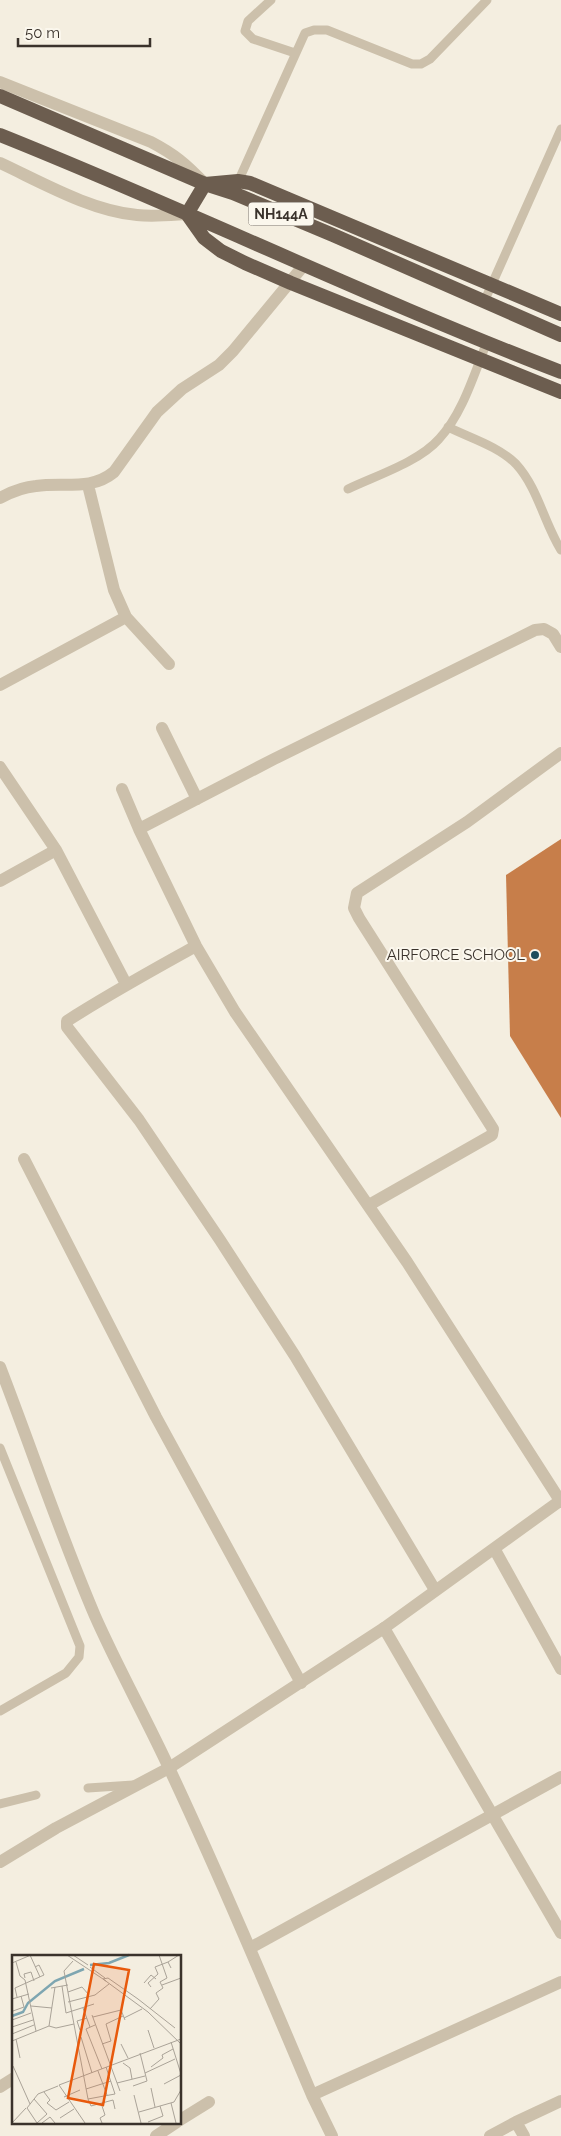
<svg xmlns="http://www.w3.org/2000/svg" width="561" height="2136" font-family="Raleway,sans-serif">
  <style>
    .building { fill: #c77e4a }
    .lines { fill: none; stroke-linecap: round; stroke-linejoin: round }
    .service { stroke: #ccc0ab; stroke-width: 9 }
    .minor { stroke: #ccc0ab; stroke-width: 12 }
    .tertiary { stroke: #ccc0ab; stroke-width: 12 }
    .trunk { stroke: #6c5d4f; stroke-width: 14 }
    .poi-dot { fill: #1f4e5d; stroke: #fbf7ed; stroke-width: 2 }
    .labels { text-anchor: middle; stroke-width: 4; stroke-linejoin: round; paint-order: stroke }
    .shield { fill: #fbf7ed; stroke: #746d65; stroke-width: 1 }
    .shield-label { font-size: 14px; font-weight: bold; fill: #3a322b }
    .poi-label { font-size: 15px; fill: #3a322b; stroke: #fbf7ed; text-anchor: end }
    .inset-river { fill: none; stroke: #7ea6b1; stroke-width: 2.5 }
    .inset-road { fill: none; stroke: #aaa398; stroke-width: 1 }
    .view { fill: #e8590c; fill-opacity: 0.15; stroke: #e8590c; stroke-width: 2.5 }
    .inset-edge { fill: none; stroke: #3a322b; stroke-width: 2.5 }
  </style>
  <rect width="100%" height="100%" fill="#f4eee0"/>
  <path class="building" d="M561,839V1118L510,1036L506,875Z"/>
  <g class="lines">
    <path class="service" d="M271,0L248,21L245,31L253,39L295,53
      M237,184L305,33L314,30H327L412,64H421L430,59L487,0
      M484,302L561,129
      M448,427C470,438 498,446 516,464C538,488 544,523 561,550
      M348,489C375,476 419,462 439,439C463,413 474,374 487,342
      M0,1448L80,1646L79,1657L66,1673L0,1711
      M88,1788L133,1785
      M0,1804L36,1795"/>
    <path class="minor" d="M88,485L114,590L126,617L169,664
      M0,498C11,492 23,487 36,486C64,482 91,491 114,472L157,412L182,389L219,365L233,351L304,265
      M0,685L126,617
      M162,728L197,799
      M0,767L56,850L126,984
      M122,789L139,829L196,946L235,1012L407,1262L561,1502
      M139,829L274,759L535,630L544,629L553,634L561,647
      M0,881L56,850
      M196,946C153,970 109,994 67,1021V1027L139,1120L220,1240L295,1356L435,1590
      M24,1159L156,1417L301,1683
      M369,1205L492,1135L493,1129L359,918L354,908L357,893L467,822L561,753
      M0,1367C32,1450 60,1534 95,1616C118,1668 146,1718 170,1770C220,1877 266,1986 312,2095L561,1982
      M495,1550L561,1669
      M384,1628L561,1933
      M250,1948L561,1777
      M0,2087L14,2078
      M312,2095L332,2136
      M180,2120L209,2102
      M516,2122L524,2136
      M156,2136L177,2122
      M490,2136L516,2122L561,2101"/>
    <path class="tertiary" d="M0,82L151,142C174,154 186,164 204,183
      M0,163C41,182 91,211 137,215C153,217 171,215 187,214
      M0,1862L56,1828L169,1768L384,1628L561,1500"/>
    <path class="trunk" d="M0,96L205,184L233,193L333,235L561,335
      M0,135C188,210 371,299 561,372
      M561,314L250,183L238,181L205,184L187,214L204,238L221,251L245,263L291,283L561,392"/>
  </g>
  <circle class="poi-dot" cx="535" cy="955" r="5"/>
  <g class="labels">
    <rect class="shield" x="248.5" y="202.5" width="65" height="23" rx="4"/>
    <g class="shield-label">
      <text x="281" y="219">NH144A</text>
    </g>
    <g class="poi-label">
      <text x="525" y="960">AIRFORCE SCHOOL</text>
    </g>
  </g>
  <g transform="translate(12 1955)">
    <rect width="169" height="169" fill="#f4eee0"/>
    <path class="inset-river" d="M78,10L97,8L117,0M0,61L11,57L16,48L43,26L72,14"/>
    <path class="inset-road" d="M18,0L28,22M55,0L94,26M61,0L76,10M61,6L52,16L76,144L103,139L94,112M4,7L8,21L13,25L24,76M0,8L19,0M78,12L93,23M159,13L156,7L167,0M13,23L12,19L19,17L22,26M132,28L139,20L144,24M150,30L169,23M50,31L54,58L82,49M139,32L136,28L146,19L143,12L156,7M39,33L56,30M56,37L70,32L77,40M5,42L3,33L32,20L27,10L23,12M0,44L17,39M56,47L83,40L97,29M19,51L40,53M71,53L78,72M138,54L147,44L144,38L151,33L148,27L155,23L147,0M1,56L12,52L9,41M80,60L108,136M81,62L109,55L113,65M112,63L130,54M0,65L19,58M83,70L74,74L90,114M37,71L43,32M0,72L21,65M163,73L126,44L96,23L91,24L136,57L169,89M68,75L65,66L75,63M136,75L142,93M0,79L22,70M69,82L80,118M4,84L8,103M0,86L37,71L44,73L62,69M159,87L169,119M90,89L99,86L94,69L111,61M109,89L116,103M111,108L118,113L120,124M1,111L18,149M139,112L151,103L150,100L161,94M86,116L95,140M133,118L163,104M105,128L133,121M152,129L169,120M121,131L135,126L128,98M139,133L143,152M74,134L99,126M32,137L38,145L35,148L44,155L57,147M122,140L129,168M52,142L68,135M22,144L35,159L25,168M76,144L79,151L101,145L103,154M89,148L93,160L88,163L90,168M159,148L164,168M127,157L162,147L169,135M48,163L62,154M136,167L151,161L148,151M0,168L14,153M25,168L15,153L26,139L46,131M30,168L38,162L43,168M73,168L47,130L169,84"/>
    <path class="view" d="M82,9L117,15L91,150L56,143Z"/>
    <rect width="169" height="169" class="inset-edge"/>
  </g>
  <path d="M18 38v8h132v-8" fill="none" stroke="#3a322b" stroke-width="2.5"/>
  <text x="25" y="38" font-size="15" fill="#3a322b" stroke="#fbf7ed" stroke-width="4" paint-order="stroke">50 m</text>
</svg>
